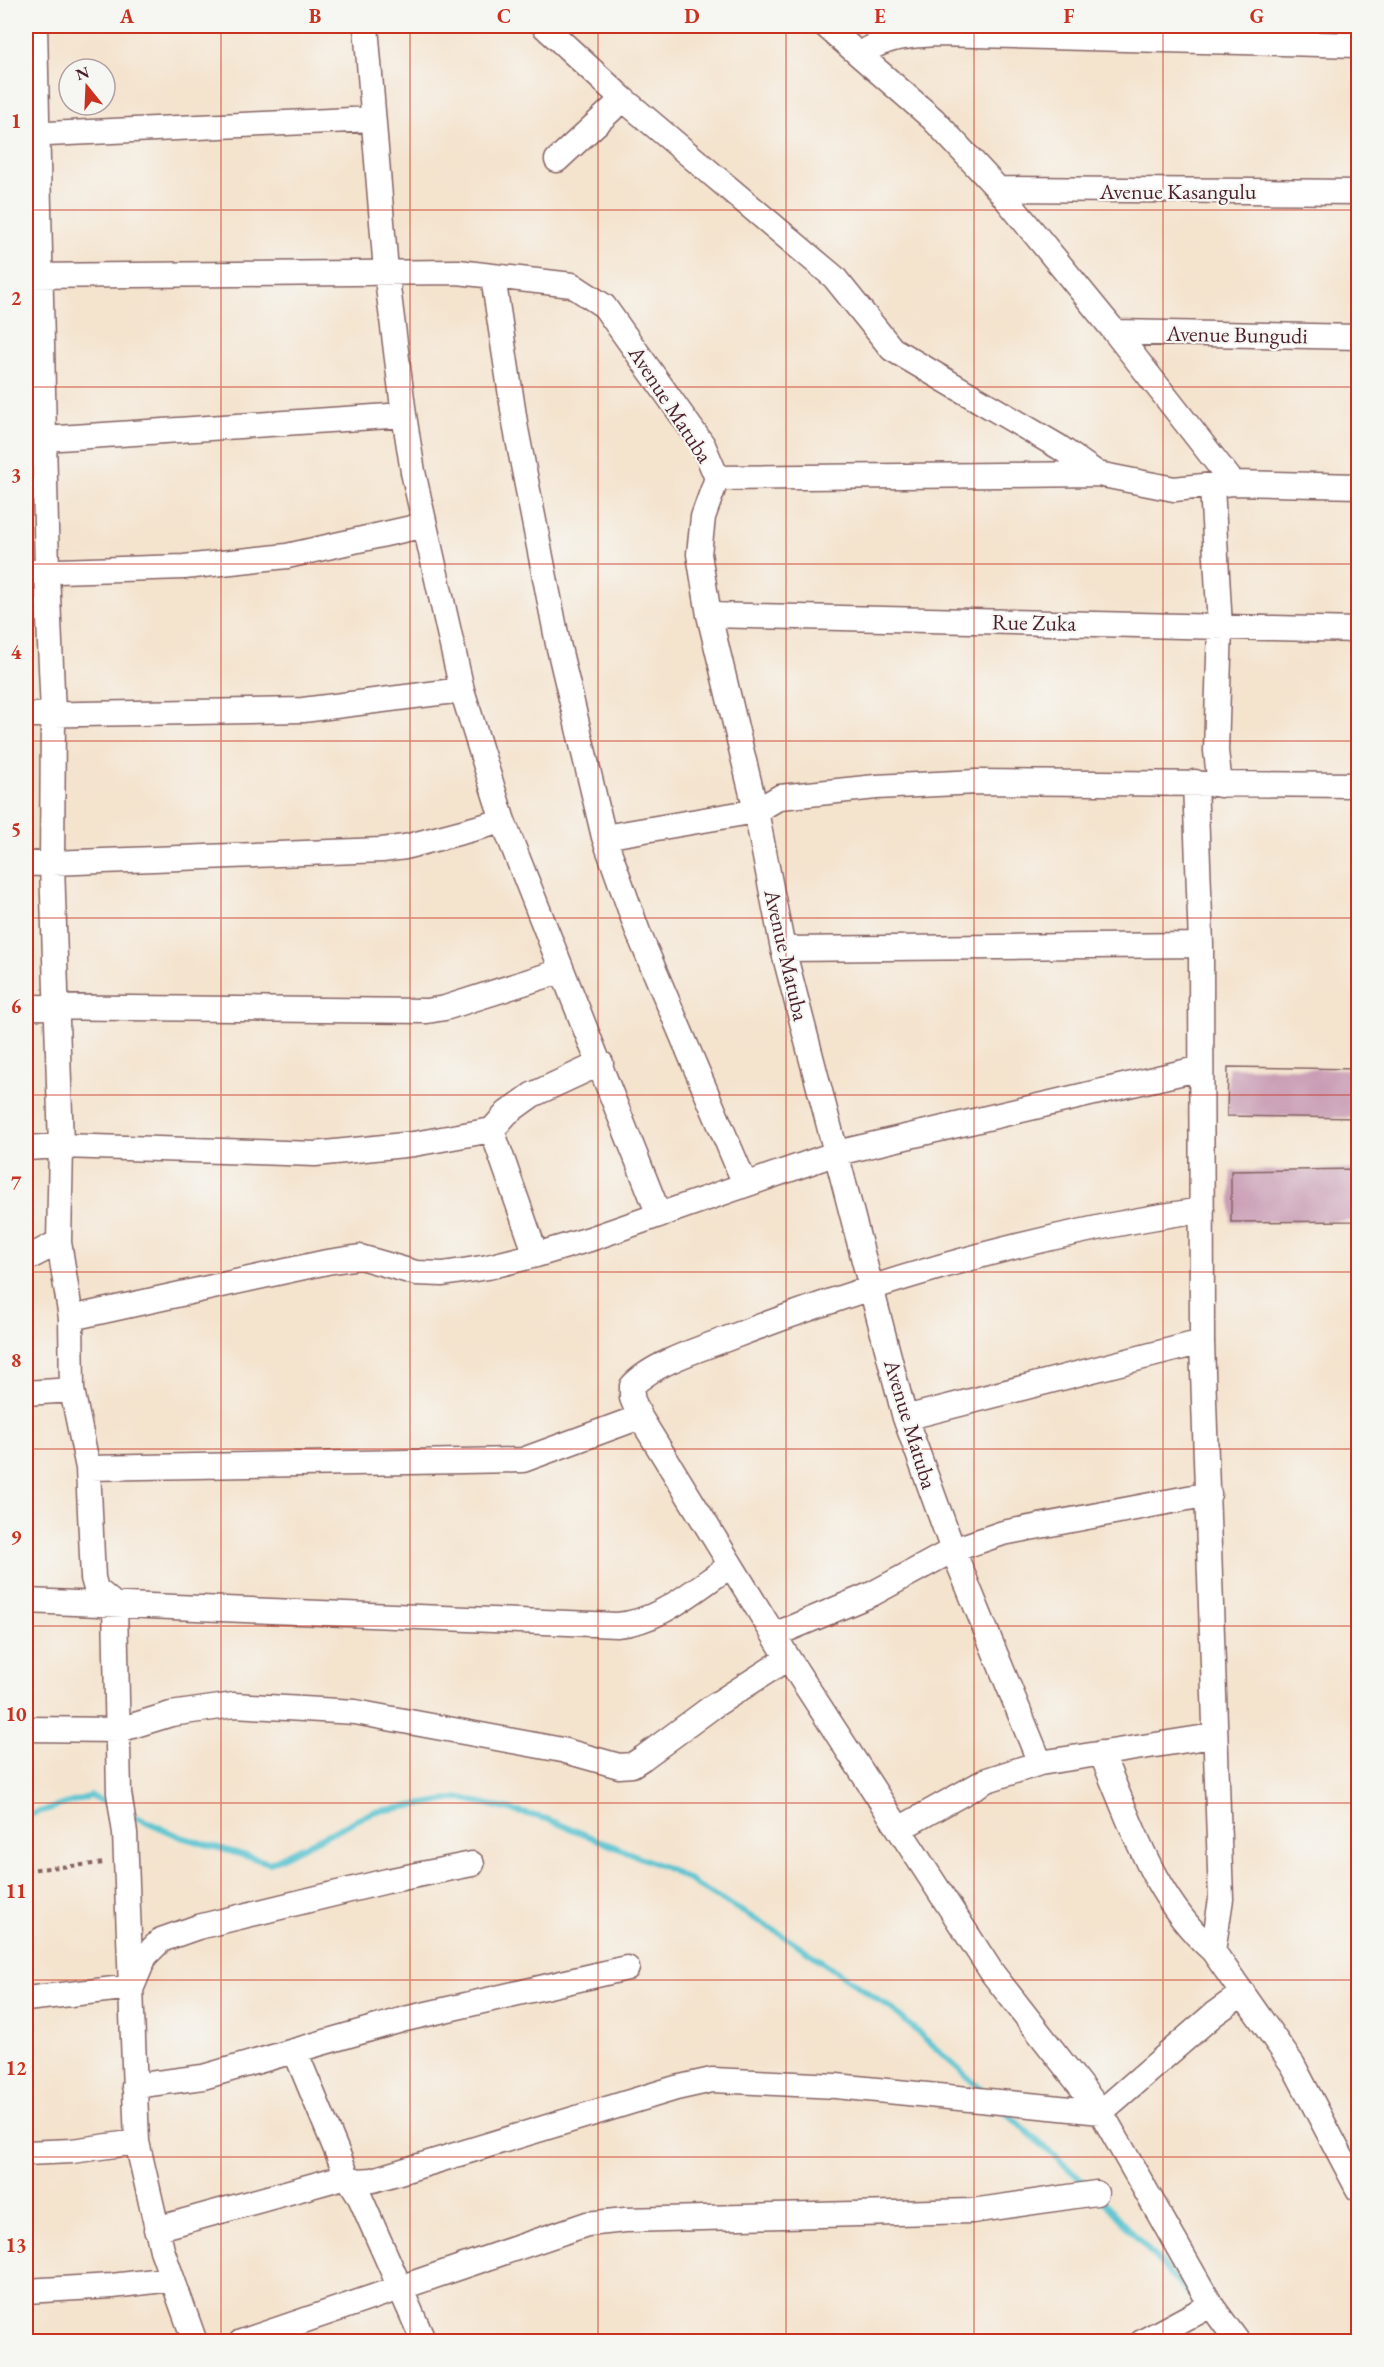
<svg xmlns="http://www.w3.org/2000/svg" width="1384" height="2367" font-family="'EB Garamond',serif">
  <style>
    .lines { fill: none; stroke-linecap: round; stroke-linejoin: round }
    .stream { stroke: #56c2cf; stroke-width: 6 }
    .building { fill: #c79ab2 }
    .minor-casing { stroke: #866464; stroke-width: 27 }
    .path { stroke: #866464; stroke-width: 4; stroke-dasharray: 4.5 4.5; stroke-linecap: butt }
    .minor { stroke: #fff; stroke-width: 24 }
    .grid { fill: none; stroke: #c8321e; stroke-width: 1.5; stroke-opacity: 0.55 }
    .labels { text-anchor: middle; stroke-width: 4.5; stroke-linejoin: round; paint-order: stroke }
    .street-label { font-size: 22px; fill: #4a1f2b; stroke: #f6f6f2 }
    .neatline { fill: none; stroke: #c8321e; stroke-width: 2 }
    .grid-label { font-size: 20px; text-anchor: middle; font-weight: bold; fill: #c8321e }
  </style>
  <rect width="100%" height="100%" fill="#f6f6f2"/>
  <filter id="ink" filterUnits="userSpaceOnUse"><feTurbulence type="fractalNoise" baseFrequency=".0167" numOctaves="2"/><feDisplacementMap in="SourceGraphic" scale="12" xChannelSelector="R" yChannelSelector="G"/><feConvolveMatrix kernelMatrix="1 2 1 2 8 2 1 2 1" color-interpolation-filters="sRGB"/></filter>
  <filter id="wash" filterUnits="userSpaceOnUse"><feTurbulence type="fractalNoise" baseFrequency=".008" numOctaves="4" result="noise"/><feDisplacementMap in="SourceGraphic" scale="24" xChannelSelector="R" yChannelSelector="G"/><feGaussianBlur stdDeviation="1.35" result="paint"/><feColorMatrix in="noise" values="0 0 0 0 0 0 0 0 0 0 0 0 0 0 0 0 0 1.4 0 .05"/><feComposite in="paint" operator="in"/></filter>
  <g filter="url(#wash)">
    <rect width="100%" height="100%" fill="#f4e3cd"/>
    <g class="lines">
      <path class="stream" d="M127,1813L181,1837L270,1863L373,1812L461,1798L547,1819L671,1870L789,1939L892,2009L985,2093
        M26,1816L91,1796L115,1807
        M1003,2110L1089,2187
        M1099,2196L1199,2306"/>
    </g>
    <g id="blocks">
      <path class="building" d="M1228,1067L1358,1069V1118L1227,1116Z
        M1358,1169V1221L1231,1222V1171Z"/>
    </g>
  </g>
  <g filter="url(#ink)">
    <use href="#blocks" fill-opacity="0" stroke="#866464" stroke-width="1.5"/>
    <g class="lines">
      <g class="minor-casing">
        <path id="minor" d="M35,26L47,572L53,714L52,864L61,1146L59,1242L71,1318L72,1390L88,1468L93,1578L96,1589L115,1605L119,1793L125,1833L137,2142L162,2250L195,2342
          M366,26L386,271L404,415L413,472L462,690L503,821L659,1215
          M544,26L623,99L834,277L892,349L1059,447L1098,474
          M826,26L933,119L998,189L1115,332L1233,483
          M860,54C887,37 904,36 936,34L1358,45
          M26,135L373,119
          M557,160L623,99
          M998,189L1358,192
          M28,276L458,272L572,285L604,306L703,445L717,478L703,517L699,554L709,615L756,811L783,949L905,1418L953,1550L1040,1763
          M493,277L516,429L558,644L604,837L638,932L745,1184
          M1115,332L1358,337
          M26,431L44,439L404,415
          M717,478L1098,474L1174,489L1233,483L1358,486
          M1212,487L1220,627L1216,751L1220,785
          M26,572L184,567L287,556L425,525
          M709,615L1358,630
          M26,715L303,710L462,690
          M1195,782L1201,945L1202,1342L1221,1899L1213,1951L1293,2065L1358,2189
          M604,837L756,811L780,797L876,787L977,782L1358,785
          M26,864L382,850L405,847L503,821
          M783,949L1201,945
          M26,1007L427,1011L445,1008L561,971
          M492,1130L536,1255L590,1239L837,1153L1201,1068
          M26,1148L61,1146L315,1154L414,1144L492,1130L507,1113L532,1095L601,1063
          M1202,1210C1043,1232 887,1278 737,1335C706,1347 654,1362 632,1386V1398L640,1417L788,1658L993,1974L1101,2112L1211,2305L1238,2342
          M26,1259L59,1242
          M71,1318L327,1262L360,1257L416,1273L443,1274L488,1267L536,1255
          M26,1393L72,1390
          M905,1418L1202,1342
          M88,1468L523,1460L640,1417
          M26,1601L617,1625C660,1622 695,1589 730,1566
          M774,1635L872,1594L953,1550L1003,1533L1209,1494
          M26,1729L119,1730L171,1714L234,1705L355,1712L562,1750L619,1766L632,1765L643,1758L712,1707L788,1658
          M1101,1753C1132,1825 1153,1898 1213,1951
          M899,1829L987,1780L1040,1763L1213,1736
          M26,1999L132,1987L145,1956L161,1940L198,1927L387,1881L472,1864
          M295,2051L347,2176L359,2195L424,2342
          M134,2086L203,2077L405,2019L627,1968
          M26,2153L72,2151L137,2142
          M156,2229L347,2176L357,2181L373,2180L676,2088L712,2080L836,2086L1101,2112L1214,2014L1243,1993
          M26,2291L112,2286L172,2279
          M241,2342L587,2224L625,2220L972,2211L1096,2193
          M1142,2342L1211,2305"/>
      </g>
      <path class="path" d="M26,1870L105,1863"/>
      <use href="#minor" class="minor"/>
    </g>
  </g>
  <path class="grid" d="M221,26V2342M410,26V2342M598,26V2342M786,26V2342M974,26V2342M1163,26V2342M26,210H1358M26,387H1358M26,564H1358M26,741H1358M26,918H1358M26,1095H1358M26,1272H1358M26,1449H1358M26,1626H1358M26,1803H1358M26,1980H1358M26,2157H1358"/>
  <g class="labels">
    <g class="street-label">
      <text x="1178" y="199">Avenue Kasangulu</text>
      <text transform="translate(1237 334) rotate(1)" y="8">Avenue Bungudi</text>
      <text transform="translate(671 404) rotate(57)" y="8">Avenue Matuba</text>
      <text transform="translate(1034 622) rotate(1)" y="8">Rue Zuka</text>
      <text transform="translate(787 955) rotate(77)" y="8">Avenue Matuba</text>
      <text transform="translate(911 1424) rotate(73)" y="8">Avenue Matuba</text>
    </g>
  </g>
  <rect width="1384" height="2367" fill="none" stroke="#f6f6f2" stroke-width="66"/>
  <g transform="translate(87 87) rotate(342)"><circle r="28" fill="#f6f6f2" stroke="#b1a0a2" stroke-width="1.5"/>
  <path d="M0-4.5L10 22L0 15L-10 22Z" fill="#c8321e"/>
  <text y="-9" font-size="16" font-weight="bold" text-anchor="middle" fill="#4a1f2b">N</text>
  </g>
  <rect x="33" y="33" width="1318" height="2301" class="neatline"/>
  <g class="grid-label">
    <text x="127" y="23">A</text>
    <text x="315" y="23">B</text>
    <text x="504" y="23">C</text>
    <text x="692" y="23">D</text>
    <text x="880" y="23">E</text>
    <text x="1069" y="23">F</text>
    <text x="1257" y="23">G</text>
    <text x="16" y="128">1</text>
    <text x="16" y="305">2</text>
    <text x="16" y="482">3</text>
    <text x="16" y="659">4</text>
    <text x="16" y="836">5</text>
    <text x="16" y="1013">6</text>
    <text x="16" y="1190">7</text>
    <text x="16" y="1367">8</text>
    <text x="16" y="1544">9</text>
    <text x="16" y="1721">10</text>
    <text x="16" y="1898">11</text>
    <text x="16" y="2075">12</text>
    <text x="16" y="2252">13</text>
  </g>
</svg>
